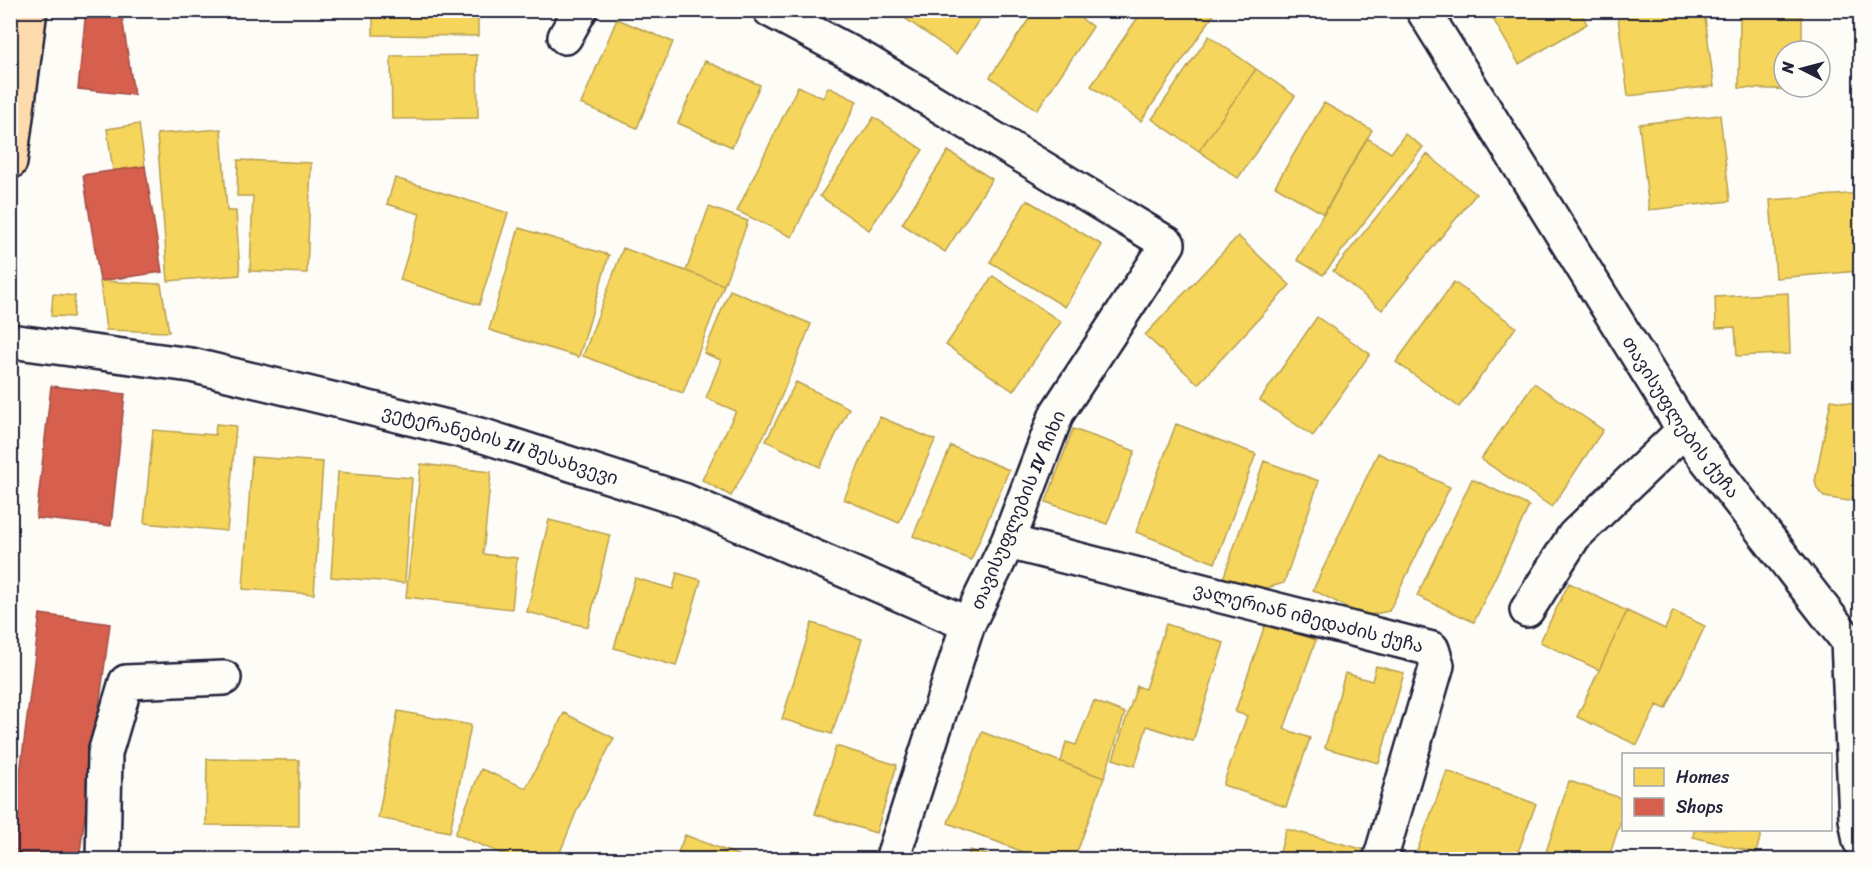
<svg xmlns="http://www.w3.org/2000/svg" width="1871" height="870" font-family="Sriracha,'Noto Sans Georgian',sans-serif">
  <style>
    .homes { fill: #f6d55c; stroke: #b69f52; stroke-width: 1.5 }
    .shops { fill: #d6604d; stroke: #a04d48; stroke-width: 1.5 }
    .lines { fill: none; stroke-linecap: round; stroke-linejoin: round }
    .minor-casing { stroke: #22223b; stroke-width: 38 }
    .major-casing { stroke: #22223b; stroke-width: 38 }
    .minor { stroke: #fdfcf7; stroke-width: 33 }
    .major { stroke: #fedbac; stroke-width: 33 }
    .labels { text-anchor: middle; stroke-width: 6; stroke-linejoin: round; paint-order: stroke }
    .street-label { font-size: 18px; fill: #22223b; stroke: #fdfcf7 }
  </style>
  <rect width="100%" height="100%" fill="#fdfcf7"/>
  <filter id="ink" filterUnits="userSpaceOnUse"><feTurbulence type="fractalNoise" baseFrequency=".0167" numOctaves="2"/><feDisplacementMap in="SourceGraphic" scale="12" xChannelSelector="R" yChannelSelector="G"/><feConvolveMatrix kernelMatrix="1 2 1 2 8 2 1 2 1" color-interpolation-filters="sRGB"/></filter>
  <g filter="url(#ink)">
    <path class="homes" d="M373,10H478V36L373,35Z
      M912,10H986L956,54L906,19Z
      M1035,10H1069L1093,27L1037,110L990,77Z
      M1143,10H1217L1141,121L1091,86Z
      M1488,10H1580L1587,24L1519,64Z
      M1617,10H1704L1714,86L1628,96Z
      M1740,15L1802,16V51H1784V87H1801V90L1739,88Z
      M617,19L673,42L637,128L581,104Z
      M1209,36L1256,69L1199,151L1152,119Z
      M477,55L478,118L392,119L391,56Z
      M705,61L760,85L732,147L678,123Z
      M1256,69L1295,96L1238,178L1199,151Z
      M798,86L823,98L828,87L857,101L792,237L737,211Z
      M1324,103L1372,130L1324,214L1275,186Z
      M1720,115L1730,201L1649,210L1639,124Z
      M874,117L923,150L869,230L820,196Z
      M139,124L145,166L113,171L107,129Z
      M221,129L227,211H236L240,275L168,281L157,134Z
      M1405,134L1423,147L1323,275L1297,260L1367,138L1391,153Z
      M948,151L992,179L945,252L902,224Z
      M1427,154L1476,194L1382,310L1333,271Z
      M238,160L311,163L307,273L250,271L253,196H237Z
      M395,178L508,213L479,305L400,280L420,214L387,204Z
      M1860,193V271L1776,278L1770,200Z
      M1027,200L1102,245L1065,307L990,262Z
      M709,207L748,221L724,285L686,271Z
      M519,228L609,255L579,357L489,330Z
      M1238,236L1290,285L1198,384L1145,335Z
      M623,248L724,285L683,393L583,356Z
      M993,276L1061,322L1013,391L946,345Z
      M100,281L161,284L169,332L106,330Z
      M1454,282L1516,327L1459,407L1396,362Z
      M730,290L811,324L770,424L731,496L702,480L736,411L706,398L721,360L704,353Z
      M1788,293L1790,354L1737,356L1735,327L1716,328L1715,297Z
      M53,294L75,296L73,317L51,316Z
      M1317,317L1370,354L1313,436L1260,400Z
      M796,382L849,408L820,467L766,441Z
      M1534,383L1603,430L1552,507L1481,459Z
      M1831,400L1860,405V494H1857L1849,501L1824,497L1817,489L1815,481Z
      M880,417L935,440L899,523L844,499Z
      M216,424L236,426L227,531L144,523L153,430L215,435Z
      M1176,424L1256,454L1215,563L1136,532Z
      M1073,429L1135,451L1107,524L1046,502Z
      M951,446L1009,470L971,560L913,536Z
      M1378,453L1450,487L1389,611L1364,616L1313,590Z
      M252,457L323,462L314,594L243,589Z
      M1264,461L1319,481L1284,583L1260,590L1223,579Z
      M421,464L491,472L483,554L517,558L512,609L406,597Z
      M338,472L412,478L405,583L331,577Z
      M1472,479L1529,506L1474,622L1417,596Z
      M549,520L610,535L588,627L527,612Z
      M677,573L701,580L676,666L614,648L635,578L673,589Z
      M1569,583L1627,611L1599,670L1540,642Z
      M1627,611L1665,629L1673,611L1705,626L1666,709L1657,705L1637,745L1577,717Z
      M1266,622L1316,640L1284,729L1310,738L1286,807L1223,785L1247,716L1235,712Z
      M812,623L862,639L832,734L782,719Z
      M1166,624L1224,643L1193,741L1147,726L1135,766L1113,759L1137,686L1145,689Z
      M1376,666L1404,673L1379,763L1325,748L1345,673L1372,681Z
      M1094,701L1125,713L1104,778L1061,762L1066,742L1076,745Z
      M398,711L471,725L450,832L378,818Z
      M564,713L614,738L577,810L557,860H517L455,834L481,769L526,788Z
      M982,732L1104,778L1074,860H1044L948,823Z
      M836,746L897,765L876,833L815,814Z
      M207,759L299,760V826L206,825Z
      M1447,771L1536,804L1515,860H1440L1417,851Z
      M1569,781L1624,799V811L1608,860H1558L1545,855Z
      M1286,829L1366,850L1363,860H1278Z
      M1694,830H1762L1756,853L1693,837Z
      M685,835L740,856L739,860H675Z
      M970,850L1004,860H967Z"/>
    <path class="shops" d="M121,10L134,95L78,89L86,10Z
      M145,166L162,272L100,281L83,175Z
      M51,386L125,394L111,526L36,518Z
      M40,614L110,624L79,860L10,853Z"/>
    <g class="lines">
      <g class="minor-casing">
        <g id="minor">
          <path d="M770,10L866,61L1168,244L1057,413L1008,542L968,624L892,860"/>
          <path id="s1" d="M1423,10L1684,430L1848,641L1856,819L1860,841"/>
          <path d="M565,37L580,10"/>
          <path id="s2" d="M10,341L191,365L484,436L683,500L968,624"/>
          <path id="s3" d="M1008,542L1432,649L1437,665L1380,860"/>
          <path d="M1527,610L1574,536L1684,430"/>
          <path d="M103,860L105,753L126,682L224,678"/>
        </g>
      </g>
      <g class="major-casing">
        <path id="major" d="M10,162L30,10"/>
      </g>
      <use href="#minor" class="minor"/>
      <use href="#major" class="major"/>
    </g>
  </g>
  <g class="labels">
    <g class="street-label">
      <text dy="6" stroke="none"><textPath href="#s1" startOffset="482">თავისუფლების ქუჩა</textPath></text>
      <text dy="6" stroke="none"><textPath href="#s2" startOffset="502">ვეტერანების III შესახვევი</textPath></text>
      <text transform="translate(1018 510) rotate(-67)" y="6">თავისუფლების IV ჩიხი</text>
      <text dy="6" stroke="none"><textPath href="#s3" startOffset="310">ვალერიან იმედაძის ქუჩა</textPath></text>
    </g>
  </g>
  <rect width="1871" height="870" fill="none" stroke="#fdfcf7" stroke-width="36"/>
  <rect x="18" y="18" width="1835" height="834" fill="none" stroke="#22223b" stroke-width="2" filter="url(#ink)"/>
  <rect x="1622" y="753" width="210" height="78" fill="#fdfcf7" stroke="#a5a5ac" stroke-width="1.5"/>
  <rect x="1634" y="768" width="30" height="18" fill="#f6d55c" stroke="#a5a5ac" stroke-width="1.5"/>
  <text x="1676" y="783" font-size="18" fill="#22223b">Homes</text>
  <rect x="1634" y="798" width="30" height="18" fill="#d6604d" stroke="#a5a5ac" stroke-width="1.5"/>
  <text x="1676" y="813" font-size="18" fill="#22223b">Shops</text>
  <g transform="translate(1802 69) rotate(276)"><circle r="28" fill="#fdfcf7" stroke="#a5a5ac" stroke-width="1.5"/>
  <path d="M0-4.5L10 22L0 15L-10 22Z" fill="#22223b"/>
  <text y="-9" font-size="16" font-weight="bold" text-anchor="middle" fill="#22223b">N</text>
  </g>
</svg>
